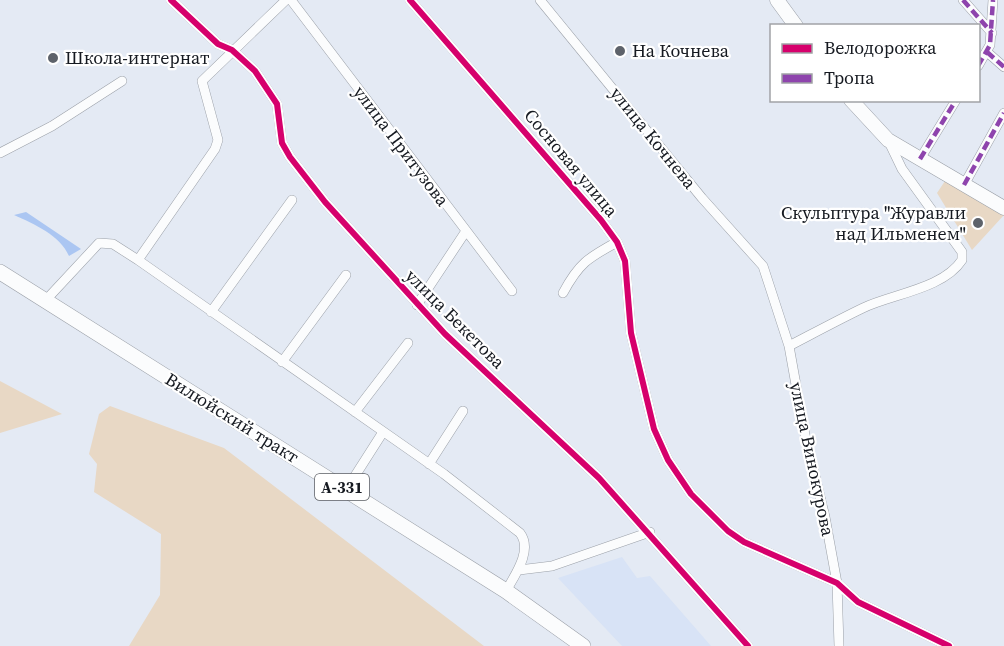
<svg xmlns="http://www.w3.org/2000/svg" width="1004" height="646" font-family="'Source Serif 4',serif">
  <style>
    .built { fill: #d8e3f6 }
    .green { fill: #e8d8c5 }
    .water { fill: #abc6f2 }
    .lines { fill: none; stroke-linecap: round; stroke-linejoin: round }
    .minor-casing { stroke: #9ba0a8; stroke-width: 10 }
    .secondary-casing { stroke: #9ba0a8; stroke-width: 15 }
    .primary-casing { stroke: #9ba0a8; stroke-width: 16 }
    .minor { stroke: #fbfcfd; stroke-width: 9 }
    .secondary { stroke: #fbfcfd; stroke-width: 14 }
    .primary { stroke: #fbfcfd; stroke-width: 15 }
    .quiet { stroke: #8e44ad; stroke-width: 4.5; stroke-dasharray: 9 4.5; stroke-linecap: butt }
    .cycleway-casing { stroke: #fff; stroke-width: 10 }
    .cycleway { stroke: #d6006c; stroke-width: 6 }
    .poi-dot { fill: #5d626a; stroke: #fff; stroke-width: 2 }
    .labels { text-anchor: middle; stroke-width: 4.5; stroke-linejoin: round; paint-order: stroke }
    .shield { fill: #fff; stroke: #5b5e63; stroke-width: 1.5 }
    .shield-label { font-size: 16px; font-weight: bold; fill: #151920 }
    .poi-label { font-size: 18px; fill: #151920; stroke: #fff; text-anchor: start }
    .street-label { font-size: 18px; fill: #151920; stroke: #fff }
  </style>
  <rect width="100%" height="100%" fill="#e4eaf4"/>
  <path class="built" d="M622,557L637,578L650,576L711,646H622L558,578Z"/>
  <path class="green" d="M945,181L1004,215L972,250L937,193Z
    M0,381L62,414L0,433Z
    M110,406L224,448L484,646H129L160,595L161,534L94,492L97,464L89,454L99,414Z"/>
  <path class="water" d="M26,212L81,249L69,256C60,235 34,224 14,215Z"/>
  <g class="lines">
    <g class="minor-casing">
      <path id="minor" d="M171,0L218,44L232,50L255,71L277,104L282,143L290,157L325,202L445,334L599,478L748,646
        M286,0L202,81L218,140L215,149L138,260L444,474L520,533C533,550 515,575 506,591
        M291,0L512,291
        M410,0L601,220L617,242L625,261L631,333L654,429L668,460L691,494L728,531L744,542L837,583L858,602L949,646
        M540,0L702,198L763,266L789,346L805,435L825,517L837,583L839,646
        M963,0L992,33
        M987,52L1004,67
        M978,66L990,45L993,0
        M0,153L52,126L122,81
        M920,159L956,100
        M964,185L1004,113
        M563,293C579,263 588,258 617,242
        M45,301L99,243L113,244L138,260
        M417,305L466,231
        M211,312L292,200
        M789,346C814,333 838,320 863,308C892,294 943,289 962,260V252L902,169L889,142
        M282,362L346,275
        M355,412L408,343
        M429,464L463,411
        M346,490L383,432
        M519,570L552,566L650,532"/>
    </g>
    <g class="secondary-casing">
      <path id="secondary" d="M777,0L796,26
        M851,100L888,140L1004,208"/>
    </g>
    <g class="primary-casing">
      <path id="primary" d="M0,272L506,591L583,646"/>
    </g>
    <use href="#minor" class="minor"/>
    <use href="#secondary" class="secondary"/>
    <use href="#primary" class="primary"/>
    <path class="quiet" d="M963,0L992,33
      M987,52L1004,67
      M978,66L990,45L993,0
      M920,159L956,100
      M964,185L1004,113"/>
    <g class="cycleway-casing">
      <path id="cycleway" d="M171,0L218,44L232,50L255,71L277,104L282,143L290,157L325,202L445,334L599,478L748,646
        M410,0L601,220L617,242L625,261L631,333L654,429L668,460L691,494L728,531L744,542L837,583L858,602L949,646"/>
    </g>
    <use href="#cycleway" class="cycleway"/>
  </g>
  <g class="poi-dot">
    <circle cx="620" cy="51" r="6"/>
    <circle cx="53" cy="58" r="6"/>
    <circle cx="978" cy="223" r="6"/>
  </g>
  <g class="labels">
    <rect class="shield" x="315" y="474" width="54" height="26" rx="4.5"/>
    <g class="shield-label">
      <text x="342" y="493">А-331</text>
    </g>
    <g class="poi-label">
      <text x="632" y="57">На Кочнева</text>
      <text x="65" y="64">Школа-интернат</text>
      <text x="966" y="219" text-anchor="end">Скульптура "Журавли<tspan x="966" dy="21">над Ильменем"</tspan></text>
    </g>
    <g class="street-label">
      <text transform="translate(653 138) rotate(51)" y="6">улица Кочнева</text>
      <text transform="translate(401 146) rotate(53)" y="6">улица Притузова</text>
      <text transform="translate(571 163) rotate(50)" y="6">Сосновая улица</text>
      <text transform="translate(455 319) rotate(45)" y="6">улица Бекетова</text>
      <text transform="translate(232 418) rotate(32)" y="6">Вилюйский тракт</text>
      <text transform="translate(812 459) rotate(78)" y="6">улица Винокурова</text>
    </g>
  </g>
  <rect x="770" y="24" width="210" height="78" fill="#ffffff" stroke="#a1a3a6" stroke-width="1.5"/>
  <rect x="782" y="44" width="30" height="9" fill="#d6006c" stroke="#a1a3a6" stroke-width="1.5"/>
  <text x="824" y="54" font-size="18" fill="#151920">Велодорожка</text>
  <rect x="782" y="74" width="30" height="9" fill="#8e44ad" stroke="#a1a3a6" stroke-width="1.5"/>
  <text x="824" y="84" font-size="18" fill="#151920">Тропа</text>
</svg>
